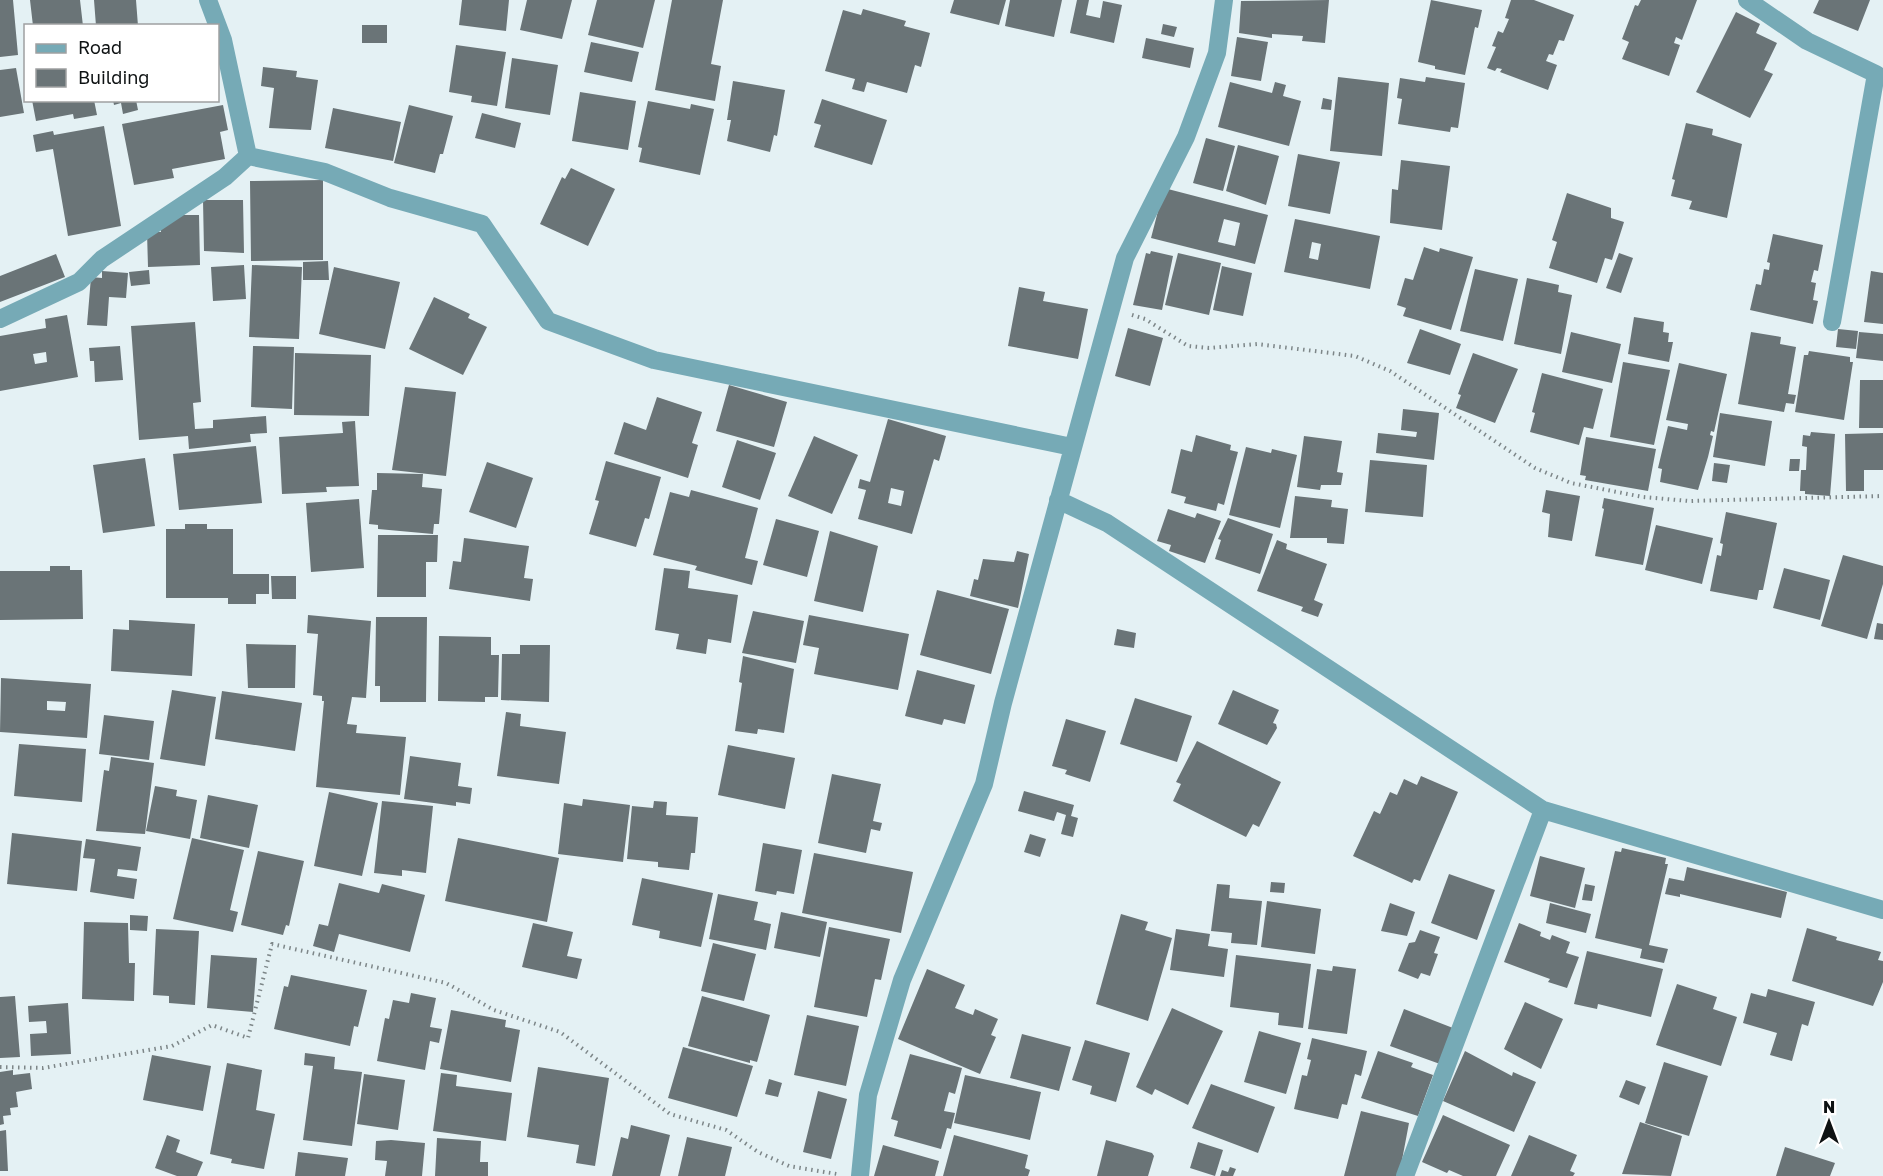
<svg xmlns="http://www.w3.org/2000/svg" width="1883" height="1176" font-family="'Golos Text',sans-serif">
  <style>
    .building { fill: #6a7477; fill-rule: evenodd }
    .lines { fill: none; stroke-linecap: round; stroke-linejoin: round }
    .path { stroke: #7d8688; stroke-width: 4; stroke-dasharray: 1.5 4.5; stroke-linecap: butt }
    .minor { stroke: #76aab6; stroke-width: 18 }
  </style>
  <rect width="100%" height="100%" fill="#e4f1f4"/>
  <path class="building" d="M0,0H13L18,55L0,57Z
    M30,0H80L83,26H33Z
    M94,0H136L138,26H96Z
    M462,0H509L506,31L459,25Z
    M527,0H572L562,39L520,30Z
    M597,0H655L643,48L588,35Z
    M672,0H723L711,64L721,66L715,101L655,90Z
    M954,0H1006L999,25L950,13Z
    M1010,0H1062L1054,37L1005,26Z
    M1077,0H1089L1086,15L1100,18L1103,1L1122,5L1114,43L1070,33Z
    M1329,0L1325,43L1302,41L1303,36L1272,34V38L1239,33L1241,1Z
    M1431,0L1482,10L1478,28L1475,27L1465,75L1435,69V66L1418,62Z
    M1511,0H1534L1574,15L1564,41L1559,40L1553,55L1549,54L1546,61L1557,65L1548,90L1500,72L1502,69L1497,68L1495,71L1487,68L1496,47L1492,46L1498,31L1503,33L1509,19L1505,18Z
    M1641,0H1697L1682,40L1676,37L1674,43L1680,45L1669,76L1622,59L1629,42L1622,39L1635,5L1638,6Z
    M1819,0H1870L1858,31L1813,13Z
    M863,9L906,21L904,26L930,33L921,67L915,65L907,93L867,82L864,92L852,89L855,79L825,71L843,10L861,15Z
    M1736,12L1760,24L1756,33L1777,43L1764,70L1773,74L1750,118L1696,92Z
    M1163,24L1177,27L1174,37L1161,34Z
    M362,25H387V43H362Z
    M1237,37L1268,42L1261,81L1231,76Z
    M1146,38L1194,48L1190,68L1142,58Z
    M591,42L639,52L632,82L584,72Z
    M456,45L506,52L497,106L471,102L472,96L449,92Z
    M512,58L558,65L550,115L505,108Z
    M263,67L297,71L296,77L318,80L311,130L269,128L274,88L261,86Z
    M16,68L24,113L0,117V70Z
    M1338,77L1389,83L1382,156L1330,151Z
    M1426,77L1465,83L1458,128L1451,127L1450,132L1398,124L1402,99L1397,98L1400,78L1425,82Z
    M733,81L785,90L777,136L774,135L770,152L727,141L731,120H727Z
    M1230,82L1272,93L1275,82L1286,85L1283,96L1301,101L1289,146L1218,127Z
    M580,92L636,101L628,150L572,141Z
    M1323,98L1332,100L1331,110L1321,109Z
    M822,99L887,120L872,165L814,147L821,125L814,123Z
    M32,100H94L97,115L74,119L73,114L36,121Z
    M113,100H136L138,110L123,114L121,103L114,105Z
    M648,101L690,109L691,104L714,109L700,175L639,162L642,148L638,147Z
    M223,105L228,130L220,132L225,159L172,169L174,178L134,185L122,124Z
    M409,105L453,116L443,154H440L435,173L394,163Z
    M333,108L401,122L393,161L325,148Z
    M482,113L521,123L515,148L475,138Z
    M1686,123L1713,129L1712,135L1742,144L1727,218L1689,209L1692,201L1671,196L1675,180L1672,179Z
    M104,126L121,226L68,236L53,149L36,152L33,135L53,131L54,135Z
    M1206,138L1235,146L1223,191L1193,183Z
    M1238,145L1279,156L1266,205L1226,191Z
    M1298,154L1340,162L1330,214L1288,206Z
    M1401,160L1450,166L1442,230L1390,223L1392,189L1398,190Z
    M571,168L615,189L588,246L540,224L562,177L565,179Z
    M323,180V260L251,261L250,181Z
    M1164,188L1268,215L1255,264L1151,238ZM1224,219L1240,223L1235,246L1218,242Z
    M1567,193L1611,208V218L1624,222L1612,260L1605,258L1597,283L1549,268L1557,242L1552,240Z
    M203,200H243L244,253L204,251Z
    M173,215H199L200,265L148,267L147,232H161L160,223Z
    M1295,219L1380,236L1370,289L1284,272ZM1312,242L1321,244L1318,260L1309,258Z
    M1773,234L1823,245L1818,271L1814,270L1811,282L1816,283L1813,300L1818,301L1813,324L1750,310L1756,284L1761,285L1764,269L1769,270L1770,263L1767,262Z
    M1424,247L1439,252L1440,248L1473,257L1451,330L1403,316L1406,308L1397,305L1405,278L1413,280Z
    M1151,251L1173,256L1162,310L1133,305L1146,253L1150,254Z
    M1178,253L1221,263L1209,315L1165,305Z
    M1619,253L1633,258L1621,293L1606,288Z
    M56,254L65,277L0,302V276Z
    M328,261L329,280H303V262Z
    M244,265L246,299L213,301L211,267Z
    M252,265L302,267L299,339L249,337Z
    M1222,266L1252,273L1243,316L1213,310Z
    M334,267L400,282L385,349L319,334Z
    M1475,269L1518,279L1503,341L1460,331Z
    M149,270L150,284L131,286L129,272Z
    M102,271L128,273L126,298L109,297L107,326L87,325L91,277L102,278Z
    M1871,271L1883,273V324L1864,322Z
    M1527,278L1559,285L1558,292L1572,295L1561,354L1514,344Z
    M1019,287L1045,292L1043,301L1088,309L1078,359L1008,346Z
    M434,297L470,314L468,318L487,327L463,375L409,349Z
    M67,315L78,377L0,391V336L46,328L45,319ZM46,352L47,362L35,364L33,354Z
    M1634,317L1664,322L1663,332L1669,333L1668,342H1673L1669,362L1628,354Z
    M195,322L201,402L193,403L195,429L213,428V420L266,416L267,433L250,434L251,442L189,449L188,436L139,440L131,326Z
    M1128,328L1163,338L1150,386L1115,376Z
    M1420,329L1461,344L1450,375L1407,363Z
    M1838,329L1858,331L1856,349L1836,347Z
    M1571,332L1621,344L1612,383L1562,372Z
    M1751,332L1781,337L1780,344L1796,347L1788,394L1796,395L1794,404L1786,403L1784,412L1738,404Z
    M1859,332L1883,334V361L1856,358Z
    M120,346L123,380L95,382L94,361H90L89,348Z
    M253,346L294,347L292,409L251,407Z
    M1809,351L1850,357V362H1853L1844,420L1795,412L1804,355H1808Z
    M295,353L371,355L369,416L294,415Z
    M1473,353L1518,369L1495,423L1456,408L1461,395L1458,394Z
    M1623,362L1670,370L1654,445L1610,437Z
    M1679,363L1727,374L1714,432L1711,431L1710,435L1713,436L1708,457L1698,490L1660,482L1662,469L1658,468L1668,426L1687,430L1688,424L1666,420Z
    M1542,373L1603,389L1593,429L1584,427L1579,445L1530,432L1535,413L1532,412Z
    M1860,380H1883V428H1859Z
    M729,385L787,402L774,447L716,431Z
    M405,387L456,392L446,476L392,470Z
    M657,397L702,412L692,443L698,445L688,478L614,454L624,422L646,430Z
    M1403,409L1439,413L1434,460L1376,453L1378,433L1416,437L1417,432L1401,430Z
    M1720,413L1772,421L1765,466L1713,457Z
    M888,419L946,436L939,461L934,459L912,534L858,519L866,490L858,488L860,479L870,482ZM891,488L904,491L901,506L888,503Z
    M355,421L359,486L326,487L327,492L282,494L279,437L343,433L342,422Z
    M1811,432L1835,434L1830,496L1805,494V491H1800L1801,470H1806L1807,447L1802,446L1803,435L1810,436Z
    M1883,433V470H1864V491H1846L1845,434Z
    M1196,435L1231,445L1230,450L1238,452L1224,505L1218,503L1216,511L1184,503L1186,497L1171,493L1181,449L1192,452Z
    M814,436L858,455L832,514L788,496Z
    M1304,436L1342,441L1337,472L1343,473L1341,485H1321L1320,490L1297,487Z
    M1586,437L1656,449L1648,491L1585,480L1586,476L1580,475Z
    M737,440L776,453L760,500L722,487Z
    M256,446L262,503L179,510L173,454Z
    M1246,447L1271,453L1272,449L1297,455L1280,528L1229,515Z
    M145,458L155,526L103,533L93,465Z
    M1790,459H1800L1799,471H1789Z
    M1370,460L1427,465L1423,517L1365,512Z
    M606,461L661,477L649,519L645,518L636,547L589,534L599,501L595,500Z
    M487,462L533,478L516,528L469,512Z
    M1714,463L1730,465L1727,483L1712,481Z
    M377,473L423,474L422,487L442,489L439,524H434L433,534L378,529V525L369,524L372,490H377Z
    M691,490L758,508L745,558L758,561L752,585L695,570L697,566L653,555L670,492L689,497Z
    M1546,490L1580,496L1572,541L1548,537L1550,514L1542,512Z
    M1295,496L1332,500L1331,507L1348,509L1344,544L1327,543V538H1290Z
    M1604,498L1654,508L1643,565L1595,556L1604,509L1602,508Z
    M359,499L364,568L311,572L306,503Z
    M1168,509L1195,518L1197,513L1221,521L1205,563L1169,551L1171,545L1157,541Z
    M1726,512L1777,523L1763,590H1759L1757,600L1710,591L1717,555L1721,556L1723,544L1720,543Z
    M1228,518L1273,534L1260,574L1215,559L1221,540L1218,539Z
    M776,519L819,531L807,577L763,565Z
    M185,524H207V529H233V574H269V594H256V604H228V598H166V529H185Z
    M1656,525L1713,538L1702,584L1645,570Z
    M830,531L878,546L863,612L814,601Z
    M378,535H438L437,562H426V597H377Z
    M464,538L529,546L524,578L533,579L530,601L449,589L453,561L461,562Z
    M1277,540L1287,544L1286,549L1327,564L1314,600L1323,604L1318,617L1301,611L1303,607L1257,591Z
    M1017,551L1029,554L1018,608L970,596L974,579L978,580L983,559L1014,562Z
    M1843,555L1883,566V584L1867,639L1821,626Z
    M50,566H70V570H82L83,619L0,620V571H50Z
    M664,568L690,571L688,588L738,595L731,643L708,639L706,654L676,649L679,634L655,630Z
    M1784,568L1830,580L1820,620L1773,608Z
    M271,576H296V599H272Z
    M937,590L1009,609L991,674L920,655Z
    M753,611L804,621L796,663L742,653Z
    M308,615L371,621L366,698L352,697L347,724L357,725L356,733L406,737L400,795L316,787L324,701H322V696L313,695L318,634L307,633Z
    M809,615L909,634L898,690L814,674L819,648L803,645Z
    M376,617H427L426,702H380V686H375Z
    M129,620L195,624L192,676L111,671L113,629L129,630Z
    M1877,623L1883,624V640L1874,639Z
    M1117,629L1136,633L1134,648L1114,645Z
    M439,636L491,637V655H499L498,697H485V702L438,701Z
    M246,644L296,645L295,688H248Z
    M520,645H550L549,702L501,700L502,654H520Z
    M743,656L794,669L784,733L758,729L757,734L735,731L742,683L739,682Z
    M917,670L975,685L965,724L944,719L942,725L905,716Z
    M1,678L91,684L87,738L0,732ZM47,701L66,702L65,711L47,710Z
    M172,690L216,697L205,766L160,759Z
    M1233,690L1279,710L1273,723L1276,724L1277,728L1267,745L1218,724Z
    M222,691L302,703L295,751L215,739Z
    M1135,698L1192,716L1177,762L1120,744Z
    M506,712L521,714L520,726L566,732L559,784L497,776Z
    M104,715L154,721L149,760L99,754Z
    M1066,719L1106,731L1090,782L1065,774L1067,770L1052,766Z
    M1197,741L1281,782L1259,827L1253,824L1246,837L1173,801L1181,784L1176,782Z
    M19,744L86,749L82,802L14,796Z
    M728,745L795,758L785,809L718,795Z
    M410,756L461,763L458,786L472,788L470,804L456,802V806L404,799Z
    M111,757L154,763L145,834L96,831L104,770L109,771Z
    M832,774L881,784L873,821L882,823L880,831L871,829L866,853L818,843Z
    M1421,776L1458,792L1420,881L1414,879L1412,883L1353,856L1374,811L1380,814L1390,792L1397,795L1404,779L1417,785Z
    M155,786L177,790L176,796L197,800L190,839L146,831Z
    M1024,791L1074,805L1071,816L1078,818L1073,837L1061,834L1066,815L1057,812L1054,821L1018,811Z
    M329,792L378,803L362,876L314,866Z
    M208,795L258,805L249,848L200,838Z
    M583,799L630,805L623,862L558,854L564,803L582,806Z
    M382,801L433,806L426,873L402,870V876L374,873Z
    M654,801L667,802L666,815L698,817L695,853H691L689,870L658,867V862L627,859L632,806L653,808Z
    M12,833L82,841L77,891L7,884Z
    M1030,834L1046,839L1040,857L1024,852Z
    M192,838L244,850L230,910L238,912L233,932L173,919Z
    M458,838L559,858L547,922L445,901Z
    M86,839L141,847L137,871L118,869L117,876L137,879L134,899L90,892L95,859L83,858Z
    M763,843L802,850L794,894L777,891L776,895L755,891Z
    M1622,848L1666,858L1665,864H1668L1649,945L1668,949L1664,963L1640,958L1642,949L1595,938L1615,851L1621,852Z
    M258,851L304,861L289,926L286,925L283,935L241,925Z
    M814,853L913,872L901,933L802,913Z
    M1540,856L1585,868L1575,908L1530,896Z
    M1687,867L1787,892L1781,918L1680,894V897L1665,894L1669,878L1684,881Z
    M1449,874L1495,890L1477,940L1431,923Z
    M642,878L713,893L701,947L659,938L660,931L632,925Z
    M1271,882L1285,883L1284,893L1270,892Z
    M339,883L379,893L382,884L425,895L410,952L339,934L334,952L313,946L319,924L328,926Z
    M1217,884L1230,885L1229,898L1262,901L1257,945L1231,943L1232,933L1211,931Z
    M1585,884L1595,886L1592,901L1582,900Z
    M718,894L758,902L754,920L771,924L766,950L709,939Z
    M1267,901L1321,909L1315,954L1261,947Z
    M1390,903L1415,912L1407,936L1381,931Z
    M1550,903L1591,914L1586,933L1546,923Z
    M781,912L827,922L820,957L774,948Z
    M1121,914L1148,922L1145,930L1172,938L1148,1021L1096,1004Z
    M130,915L148,916L147,931L130,930Z
    M84,922L128,923L129,963H135L134,1001L82,999Z
    M533,923L573,932L567,956L582,959L577,979L522,967Z
    M1519,923L1541,932L1540,936L1550,940L1552,935L1570,942L1566,953L1579,957L1567,988L1548,982L1550,979L1504,962Z
    M829,927L890,939L881,980L875,979L867,1017L814,1007Z
    M1807,928L1837,937L1836,940L1881,952L1878,960L1883,961V982L1873,1006L1792,981Z
    M156,929L199,931L195,1005L169,1003V996L153,995Z
    M1176,929L1210,934L1208,946L1228,949L1224,977L1170,970Z
    M1420,930L1440,937L1434,953L1438,954L1430,976L1421,973L1418,979L1398,971L1409,943L1415,942Z
    M713,943L756,954L744,1001L701,991Z
    M1587,951L1663,969L1651,1017L1598,1004L1597,1009L1574,1004Z
    M211,955L257,958L253,1012L207,1008Z
    M1236,955L1311,964L1303,1028L1278,1025L1279,1013L1230,1007Z
    M1333,966L1356,969L1347,1034L1308,1029L1317,969L1332,971Z
    M927,969L965,985L955,1008L973,1015L975,1009L998,1019L991,1035L996,1037L980,1074L898,1039Z
    M291,975L367,990L358,1027L354,1026L350,1046L274,1029L284,986L288,987Z
    M1677,984L1717,997L1713,1009L1737,1017L1721,1066L1656,1045Z
    M1768,989L1815,1002L1808,1026L1802,1024L1792,1061L1770,1055L1777,1033L1743,1023L1751,993L1766,997Z
    M411,993L436,998L430,1027L442,1029L439,1043L430,1041L425,1070L377,1061L385,1018L389,1019L393,1000L409,1003Z
    M15,996L20,1057L0,1058V997Z
    M702,996L770,1015L757,1062L750,1060V1063L688,1046Z
    M1525,1002L1563,1019L1541,1069L1504,1049Z
    M68,1003L71,1054L31,1056L30,1034L47,1033L46,1021L29,1022L28,1006Z
    M1172,1008L1223,1031L1188,1105L1155,1089L1152,1095L1136,1087Z
    M1404,1009L1453,1028L1440,1064L1390,1046Z
    M451,1010L506,1020L505,1027L520,1030L511,1082L440,1069Z
    M807,1015L859,1026L846,1086L794,1075Z
    M1259,1031L1301,1043L1286,1094L1244,1082Z
    M1022,1034L1071,1047L1059,1091L1010,1078Z
    M1312,1038L1367,1051L1361,1076L1355,1074L1347,1105L1342,1104L1338,1119L1294,1109L1302,1075L1307,1076L1311,1060L1307,1059Z
    M1085,1040L1130,1053L1116,1102L1090,1094L1092,1086L1072,1080Z
    M683,1047L753,1066L737,1117L668,1098Z
    M1378,1051L1413,1063L1411,1067L1433,1075L1418,1116L1361,1098Z
    M1465,1051L1512,1076L1513,1072L1536,1082L1514,1132L1443,1101Z
    M305,1053L335,1057L334,1069L362,1072L352,1146L303,1140L313,1066L304,1065Z
    M910,1054L962,1068L955,1094L949,1092L944,1111L955,1113L951,1129L947,1128L941,1149L894,1136L898,1121L891,1119Z
    M152,1055L211,1066L203,1111L143,1100Z
    M1664,1062L1708,1076L1689,1136L1645,1123Z
    M227,1063L262,1070L256,1110L275,1114L264,1169L231,1163L232,1159L210,1154Z
    M538,1067L609,1078L595,1166L576,1163L579,1145L527,1137Z
    M13,1070V1075L30,1073L32,1089L16,1092L18,1107L10,1108L11,1115L3,1116L4,1124L0,1125V1072Z
    M441,1073L457,1075L456,1086L512,1093L506,1141L433,1131Z
    M364,1074L405,1080L398,1130L357,1124Z
    M965,1075L1041,1092L1030,1140L954,1123Z
    M769,1079L782,1083L778,1097L765,1094Z
    M1626,1080L1646,1087L1639,1105L1619,1097Z
    M1211,1084L1275,1107L1258,1153L1192,1128Z
    M818,1091L847,1099L831,1159L803,1152Z
    M1361,1111L1409,1123L1399,1176H1344Z
    M1443,1115L1510,1145L1496,1176H1463L1449,1170L1447,1173L1422,1162Z
    M1640,1122L1682,1136L1671,1176L1622,1174Z
    M631,1125L670,1135L660,1176H612L621,1137L628,1139Z
    M6,1130L8,1171H0V1131Z
    M167,1135L180,1140L176,1152L203,1162L197,1176H177L155,1168Z
    M954,1135L1028,1155L1025,1168L1030,1170L1028,1176H943Z
    M1529,1135L1577,1155L1570,1171L1575,1173L1573,1176H1511Z
    M687,1137L732,1147L725,1176H678Z
    M437,1138L481,1141L480,1162H488V1176H435Z
    M391,1140L425,1143L422,1176H385L387,1161L375,1160L376,1141Z
    M1106,1140L1152,1153L1154,1156L1148,1176H1097Z
    M1198,1142L1223,1150L1215,1176L1190,1168Z
    M883,1145L939,1161L935,1176H874Z
    M1785,1147L1835,1163L1830,1176H1776Z
    M298,1152L348,1158L345,1176H295Z
    M1230,1167L1236,1169L1233,1176H1220L1222,1170L1228,1172Z"/>
  <g class="lines">
    <path class="path" d="M1132,315L1145,319L1188,346L1209,348L1257,344L1355,356L1390,371L1535,468L1571,483L1643,497L1689,501L1883,496
      M0,1067L43,1068L172,1046L212,1025L248,1038L272,944L446,983L494,1010L560,1032L670,1114L726,1130L758,1152L789,1166L837,1174"/>
    <path class="minor" d="M208,0L223,40L248,156
      M1747,0L1807,41L1876,74L1832,322
      M248,156L325,172L390,198L482,224L548,321L654,360L1072,447
      M0,319L79,282L102,259L225,177L248,156
      M1058,500L1107,523L1543,810L1405,1176
      M1543,810L1883,910
      M860,1176L868,1095L902,980L984,784L1003,703L1125,258L1186,137L1217,53L1224,0"/>
  </g>
  <rect x="24" y="24" width="195" height="78" fill="#ffffff" stroke="#9fa0a1" stroke-width="1.5"/>
  <rect x="36" y="44" width="30" height="9" fill="#76aab6" stroke="#9fa0a1" stroke-width="1.5"/>
  <text x="78" y="54" font-size="18" fill="#0e1213">Road</text>
  <rect x="36" y="69" width="30" height="18" fill="#6a7477" stroke="#9fa0a1" stroke-width="1.5"/>
  <text x="78" y="84" font-size="18" fill="#0e1213">Building</text>
  <g transform="translate(1829 1122)" stroke="#ffffff" stroke-width="4.5" paint-order="stroke">
  <path d="M0-4.5L10 22L0 15L-10 22Z" fill="#0e1213"/>
  <text y="-9" font-size="16" font-weight="bold" text-anchor="middle" fill="#0e1213">N</text>
  </g>
</svg>
